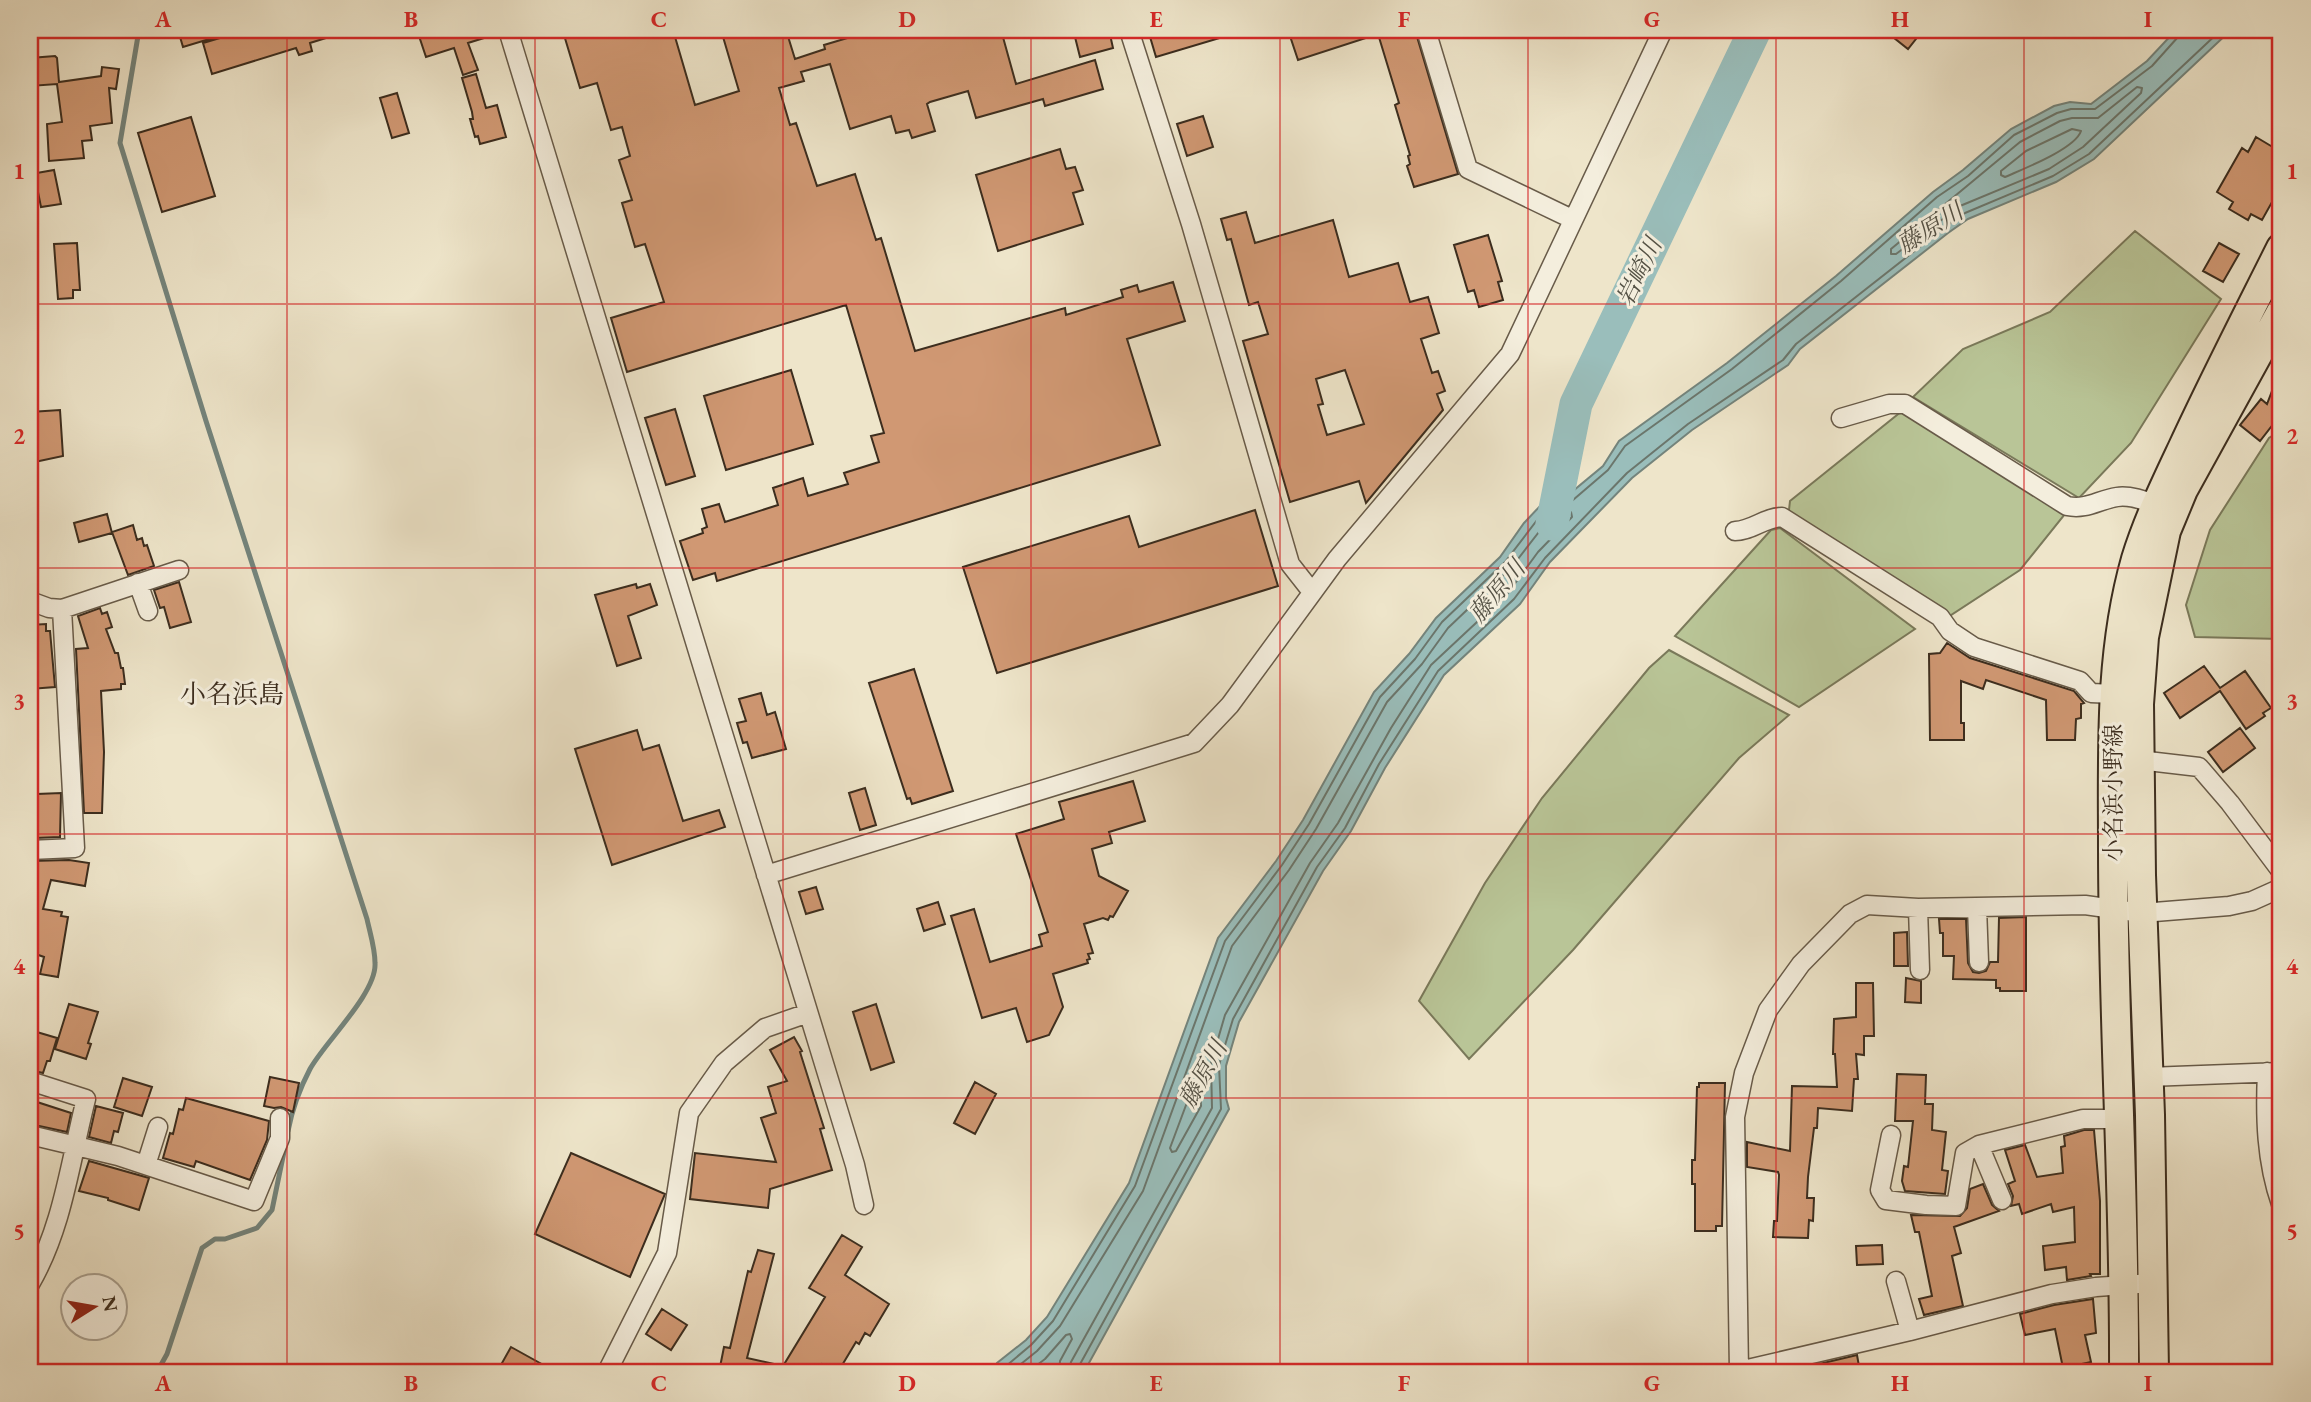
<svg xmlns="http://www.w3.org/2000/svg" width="2311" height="1402" font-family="'EB Garamond','Noto Serif JP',serif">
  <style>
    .green { fill: #b9c597; stroke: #7a795a; stroke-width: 2 }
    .water { fill: #9abebb; stroke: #74847c; stroke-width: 2 }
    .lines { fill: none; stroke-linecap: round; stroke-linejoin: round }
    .shore { stroke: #6b766c; stroke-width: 2 }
    .stream { stroke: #74847c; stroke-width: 5 }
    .river { stroke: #9abebb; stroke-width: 33 }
    .building { fill: #d09873; stroke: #3c2d1e; stroke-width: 2; fill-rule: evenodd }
    .street-casing { stroke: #685b49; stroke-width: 21 }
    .primary-casing { stroke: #3c2d1e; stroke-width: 32 }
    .street { stroke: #f4eedd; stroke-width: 18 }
    .primary { stroke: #eee5ca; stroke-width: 28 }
    .grid { fill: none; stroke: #d62828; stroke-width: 2; stroke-opacity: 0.55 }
    .labels { text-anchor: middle; stroke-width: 6; stroke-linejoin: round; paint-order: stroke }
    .street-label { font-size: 23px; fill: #3c2d1e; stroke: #f4eedd }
    .water-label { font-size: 24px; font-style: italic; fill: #545145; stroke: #f4eedd }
    .quarter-label { font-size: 26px; fill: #3c2d1e; stroke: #f4eedd }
    .neatline { fill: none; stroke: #d62828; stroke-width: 2.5 }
    .grid-label { font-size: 23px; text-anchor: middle; font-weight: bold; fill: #d62828 }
  </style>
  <rect width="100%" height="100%" fill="#eee5ca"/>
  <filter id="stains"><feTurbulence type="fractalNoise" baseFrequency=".00286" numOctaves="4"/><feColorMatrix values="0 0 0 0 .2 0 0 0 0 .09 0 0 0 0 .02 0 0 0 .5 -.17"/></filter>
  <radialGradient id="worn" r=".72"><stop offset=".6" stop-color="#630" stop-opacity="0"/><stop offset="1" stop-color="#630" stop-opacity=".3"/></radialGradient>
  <path class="green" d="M2135,231L2221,299L2131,443L2079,498L1913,397L1963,349L2050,312Z
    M1902,411L2065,514L2020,570L1948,617L1788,519L1790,501Z
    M2281,430V639L2195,637L2186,605L2210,530L2269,438Z
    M1780,528L1915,629L1799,707L1675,636L1771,530Z
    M1669,650L1789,715L1739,758L1573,950L1469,1059L1419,1001L1485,883L1542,798L1649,668Z"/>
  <path class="water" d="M2176,30H2231L2094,159L2056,182L1968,219L1948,233L1800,349L1788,365L1692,430L1632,478L1550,562L1520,604L1444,675L1385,768L1351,831L1323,871L1239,1022L1226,1066V1098L1229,1109L1084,1372H991L997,1363L1026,1340L1047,1317L1129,1183L1218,938L1276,861L1303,820L1374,692L1409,654L1436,618L1500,557L1524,523L1541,505L1568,495L1603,466L1619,441L1727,363L1836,276L1933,192L1963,170L2011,129L2054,106L2070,102L2091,104L2147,61Z"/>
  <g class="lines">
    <path class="shore" d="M2137,87L2142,88L2141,93L2083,147L2049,169L1960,206L1896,254H1891V249L2020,142L2060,121L2072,118H2098Z
      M2072,129L2081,131C2075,149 2023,169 2005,177L2001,175V171L2026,151Z
      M1195,1081L1200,1084L1201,1106L1176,1151L1172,1152L1170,1148Z
      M999,1372L1031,1345L1053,1321L1135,1186L1225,941L1282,865L1309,824L1380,697L1415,659L1442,622L1505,562L1544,511L1573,500L1608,470L1625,446L1732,369L1841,281L1937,197L1968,176L2014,135L2057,113L2071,109H2095L2152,66L2178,37L2180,30
      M1011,1372L1037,1351L1060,1326L1143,1191L1232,946L1289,870L1316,829L1387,702L1422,664L1448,628L1511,568L1549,519L1571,512L1572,517L1538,552L1508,593L1431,665L1391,728L1338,823L1310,863L1225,1015L1211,1063L1212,1108L1071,1362L1069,1372
      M1028,1372L1045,1359L1066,1335L1070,1334L1072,1339L1060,1361L1059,1372
      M1078,1372L1079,1366L1221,1109L1219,1065L1233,1019L1317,867L1345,828L1379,764L1438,671L1514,599L1545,558L1627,473L1688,424L1783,360L1796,344L1945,227L1965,213L2053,176L2089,154L2221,30"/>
    <path class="stream" d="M139,30L120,143L206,421L367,919C370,933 375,948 375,963C377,993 324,1043 310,1069C300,1088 292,1110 288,1131
      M157,1372L167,1354L202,1248L215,1239H225L257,1228L272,1210L285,1147"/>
    <path class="river" d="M1552,524L1576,404L1755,30"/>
  </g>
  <path class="building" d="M178,30H226V34L183,47Z
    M247,30L250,37L274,30H342V33L310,43L312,51L299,55L296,48L212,74L203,43Z
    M417,30H497V34L468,43L478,70L463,75L454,48L426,57Z
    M581,30H673L695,105L739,91L721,30H786L795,59L825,49L824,45L874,30H1001L1016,84L1095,60L1103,89L1045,106L1043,99L976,118L968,91L930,102L927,104L935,131L912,138L909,130L896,133L891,116L850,129L830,64L801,72L804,81L779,88L790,125L796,123L817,186L855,174L876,240L881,238L915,351L1065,308L1066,315L1123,297L1121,290L1137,285L1139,292L1173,282L1185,321L1127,339L1160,445L717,581L715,573L693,580L680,541L703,533L702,529L707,527L702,509L719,504L725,522L778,505L773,488L803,478L808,496L848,484L844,473L879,462L871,436L884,433L846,305L627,372L611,318L664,302L645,244L635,247L622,203L632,200L619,160L630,156L622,127L611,130L597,83L580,88L564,35Z
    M1086,30H1109L1113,48L1080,57L1074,33Z
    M1148,30H1233V34L1156,57Z
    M1288,30H1415L1458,174L1414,187L1407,166L1410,164L1408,156L1410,155L1395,105L1399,103L1378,34L1298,60Z
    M1884,30H1923L1908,49Z
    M55,56L57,58L59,82L101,76L102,67L119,69L116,89L109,88L112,123L90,126L92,140L82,141L84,158L49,161L47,124L62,122L57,84L30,86V58Z
    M476,74L486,108L497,105L506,137L480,144L478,136L475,137L470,119H473L472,112L462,78Z
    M397,93L409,133L392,138L380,98Z
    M1203,116L1213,147L1187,156L1177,124Z
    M191,117L215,196L162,212L138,133Z
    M2256,137L2281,152V186L2262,220L2251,214L2248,220L2229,209L2233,202L2217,192L2242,148L2248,152Z
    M1060,149L1066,169L1075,167L1083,190L1073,193L1083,224L998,251L976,175Z
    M54,170L61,204L41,207L38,192L35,193L31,174Z
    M1246,212L1255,243L1333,220L1349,277L1398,263L1410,302L1428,297L1439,333L1421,339L1432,373L1438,371L1445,391L1437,394L1443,410L1366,503L1359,481L1290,502L1243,341L1268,334L1258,302L1249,305L1231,239L1227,240L1221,219ZM1345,370L1364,424L1327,435L1318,405L1323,404L1316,379Z
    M1488,235L1502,281L1498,282L1503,300L1479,307L1474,290L1468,292L1454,245Z
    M77,243L80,290H73V298L58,299L54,244Z
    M2219,243L2239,254L2223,282L2203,271Z
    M791,370L813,444L726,470L704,396Z
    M2280,370L2281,414L2260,441L2240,425L2261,399L2267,404Z
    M675,409L695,476L666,485L645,418Z
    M60,410L63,456L30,463V412Z
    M1255,510L1278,586L997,673L963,567L1129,516L1139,547Z
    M107,514L112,533L79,542L74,523Z
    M133,525L137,540L142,538L144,546L147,545L154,566L128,575L112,532Z
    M179,582L191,622L170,628L164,607L160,608L154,590Z
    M636,584L637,588L650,584L657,605L628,616L641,658L617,666L595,595Z
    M100,608L102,614L107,612L112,627L106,629L115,653H118L121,668H123L125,684H121V689L101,691L104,752L102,813H84L76,649L88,648L78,616Z
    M46,624V631H50L55,687L30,689V625Z
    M1947,643L1970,658L2074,691L2084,703L2081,704V718L2076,719L2075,740H2047L2046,700L1986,680L1983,689L1961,681V723H1964V740H1930L1929,654L1940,653Z
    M2204,666L2220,688L2245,671L2271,708L2263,713L2265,716L2246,729L2220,691L2180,718L2164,693Z
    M914,669L953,791L912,804L910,798L907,799L869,683Z
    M761,693L767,715L775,712L786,749L752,758L747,742L743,743L737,723L746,721L739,699Z
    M2240,728L2255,748L2223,772L2208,752Z
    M637,730L643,750L659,745L683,821L719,810L725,827L612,865L575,749Z
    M1133,781L1145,821L1109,832L1112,843L1092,849L1099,876L1128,891L1113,917L1110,916L1108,920L1103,918L1084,924L1093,953L1088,954L1090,959L1087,960L1088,963L1053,974L1063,1007L1049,1035L1027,1042L1016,1008L982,1018L951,916L974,909L990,962L1042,946L1039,935L1048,932L1016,834L1064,819L1059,802Z
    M865,788L876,825L860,830L849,793Z
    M61,793L60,837L35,838L34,801H37V794Z
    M69,860L89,863L85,886L51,880L43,909L62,912L61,916L68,917L58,977L40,974L44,957L30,952V907L33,890L30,889V861Z
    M816,887L823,909L806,914L799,892Z
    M938,902L945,924L924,931L917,909Z
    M2026,917V991H2000V988H1996V980L1953,979L1954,956H1943V933H1940L1939,919H1966L1968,963L1973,972L1979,973L1986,971L1990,962H1998L1999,918Z
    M1907,932L1908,966H1894V933Z
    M1906,978L1921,981V1003L1905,1002Z
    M1856,983H1873L1874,1036H1864V1055L1856,1054L1858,1079H1854L1852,1111L1818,1108L1817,1128H1814L1808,1177L1807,1198H1814L1813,1221L1809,1220L1808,1238L1773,1237L1774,1221H1777L1779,1175L1778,1172L1747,1167V1142L1790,1151L1792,1086L1837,1087L1835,1054H1833L1834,1019L1856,1017Z
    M69,1004L98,1012L88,1043L91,1044L86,1059L55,1049Z
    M876,1004L894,1062L871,1070L853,1012Z
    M30,1030L57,1038L50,1061H47L43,1073L30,1070Z
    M794,1037L802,1051L800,1052L824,1128L820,1129L832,1170L770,1189L768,1208L690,1199L695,1153L776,1162L761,1118L776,1113L768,1087L787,1081L770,1050Z
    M1897,1074L1926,1075L1925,1104H1933L1932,1130L1946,1132L1942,1170L1948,1171L1945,1194L1905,1191L1902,1181L1904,1166L1908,1167L1913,1121H1895Z
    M270,1077L299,1083L293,1112L281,1107L274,1108L264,1106Z
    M123,1078L152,1087L142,1116L114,1107Z
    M975,1082L996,1094L975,1134L954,1123Z
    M1699,1083H1725L1722,1226H1716V1231H1695V1184H1692V1160H1695L1697,1087H1699Z
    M30,1093L36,1095L34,1101L71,1113L67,1132L30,1124Z
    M186,1098L269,1121L267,1140L250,1180L196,1161L194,1167L163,1158L170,1133L173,1134L179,1109L183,1110Z
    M96,1106L123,1113L118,1132L114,1131L111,1143L89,1137Z
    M2084,1130H2094L2100,1201V1274H2090L2091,1276L2067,1280L2066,1267L2045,1270L2043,1246L2075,1242L2074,1207L2053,1212L2051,1204L2022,1214L2019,1204L2011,1206L2013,1196L2008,1184L2015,1181L2005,1150L2025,1145L2037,1177L2063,1173L2061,1147L2065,1146L2064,1136Z
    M571,1153L665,1194L630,1277L535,1234Z
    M89,1161L149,1178L139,1210L108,1200V1198L79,1191Z
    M1983,1184L1992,1205L1999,1211L1954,1227L1961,1253L1952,1256L1963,1306L1924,1315L1919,1299L1932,1296L1919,1232H1915L1911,1215L1960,1216L1967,1208L1970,1189Z
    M842,1235L862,1247L845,1275L889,1304L870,1336L865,1333L859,1344L856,1342L838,1372L822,1364L817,1372H719L724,1347L730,1348L748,1271L751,1272L758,1250L774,1254L747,1358L783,1366L825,1297L809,1288Z
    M1882,1245L1883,1264L1857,1265L1856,1246Z
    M2093,1299L2096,1333L2085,1335L2091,1362L2063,1368L2055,1329L2025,1335L2020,1314L2054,1305Z
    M662,1309L687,1325L671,1350L646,1334Z
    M511,1347L556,1372H497Z
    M1857,1355L1860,1372H1798V1369Z"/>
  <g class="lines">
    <g class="street-casing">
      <path id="street" d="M508,30L855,1165L864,1205
        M1129,30L1191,224L1290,564L1312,592
        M1426,30L1468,169L1572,219
        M1841,418L1889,404H1905L2067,506C2087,510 2098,500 2117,497C2130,495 2144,500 2156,505
        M1735,531C1752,531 1765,517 1782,517L1940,617L1950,631L1974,647L2080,681L2091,693L2114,694
        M138,583L148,611
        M30,601L49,608L62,609L179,570
        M2139,760L2199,767L2230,803L2281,871
        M30,850L75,848L62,609
        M766,875L1194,743L1230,705L1337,559L1510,354L1663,30
        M1977,907L1979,962
        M1918,908L1920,970
        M2267,1072C2265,1117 2266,1161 2281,1204
        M2148,1077L2281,1072
        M30,1081L86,1099C70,1162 63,1227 30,1284
        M30,1135L118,1156L254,1201L280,1138V1118
        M1891,1135L1880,1190L1886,1200L1926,1205L1956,1206L1965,1153L1979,1145L2083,1119H2119
        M1979,1145L2002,1200
        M146,1165L158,1127
        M1896,1281L1910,1331
        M2152,1283L2096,1287L2052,1294L1910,1331L1739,1371L1735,1117L1744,1073L1768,1010L1801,964L1850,914L1867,905L1918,908L2085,905L2142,913L2229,906L2252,901L2281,888
        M607,1372L667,1253L689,1113L724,1063L765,1028L808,1013"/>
    </g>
    <g class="primary-casing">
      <path id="primary" d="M2124,1372C2125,1198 2113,1023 2113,848C2113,751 2109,654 2136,559C2148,520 2166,483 2183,447C2214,380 2248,314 2281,248
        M2154,1372L2150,1115L2141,875L2139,704L2144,637L2166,531L2183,490L2281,312"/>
    </g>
    <use href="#street" class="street"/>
    <use href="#primary" class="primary"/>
  </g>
  <path class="grid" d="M287,30V1372M535,30V1372M783,30V1372M1031,30V1372M1280,30V1372M1528,30V1372M1776,30V1372M2024,30V1372M30,304H2281M30,568H2281M30,834H2281M30,1098H2281"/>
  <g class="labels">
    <g class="street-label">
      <text transform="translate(2113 793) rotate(-90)" y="8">小名浜小野線</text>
    </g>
    <g class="water-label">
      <text transform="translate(1930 228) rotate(-32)" y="8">藤原川</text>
      <text transform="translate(1639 272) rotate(-64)" y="8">岩崎川</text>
      <text transform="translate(1497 591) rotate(-50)" y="8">藤原川</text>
      <text transform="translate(1203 1074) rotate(-61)" y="8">藤原川</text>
    </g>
    <g class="quarter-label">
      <text x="232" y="703">小名浜島</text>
    </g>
  </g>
  <rect width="2311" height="1402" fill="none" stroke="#eee5ca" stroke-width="77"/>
  <g transform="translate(94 1307) rotate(79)"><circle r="33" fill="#f4eedd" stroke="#aaa191" stroke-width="2"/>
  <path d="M0-5L12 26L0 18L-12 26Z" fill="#8f2418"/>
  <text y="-10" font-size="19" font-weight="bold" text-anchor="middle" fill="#3c2d1e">N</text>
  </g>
  <rect x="38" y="38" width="2234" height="1326" class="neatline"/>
  <g class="grid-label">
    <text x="163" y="27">A</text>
    <text x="411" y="27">B</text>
    <text x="659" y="27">C</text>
    <text x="907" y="27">D</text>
    <text x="1156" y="27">E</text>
    <text x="1404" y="27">F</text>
    <text x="1652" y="27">G</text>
    <text x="1900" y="27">H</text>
    <text x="2148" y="27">I</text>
    <text x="19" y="179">1</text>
    <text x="2292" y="179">1</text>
    <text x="19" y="444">2</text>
    <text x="2292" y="444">2</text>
    <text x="19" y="709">3</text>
    <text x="2292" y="709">3</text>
    <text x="19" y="974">4</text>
    <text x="2292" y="974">4</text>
    <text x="19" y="1239">5</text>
    <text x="2292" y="1239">5</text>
    <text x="163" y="1391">A</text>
    <text x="411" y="1391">B</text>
    <text x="659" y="1391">C</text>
    <text x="907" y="1391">D</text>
    <text x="1156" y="1391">E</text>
    <text x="1404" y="1391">F</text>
    <text x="1652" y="1391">G</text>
    <text x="1900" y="1391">H</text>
    <text x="2148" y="1391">I</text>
  </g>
  <rect width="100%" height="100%" filter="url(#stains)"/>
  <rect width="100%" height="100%" fill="url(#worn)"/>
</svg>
